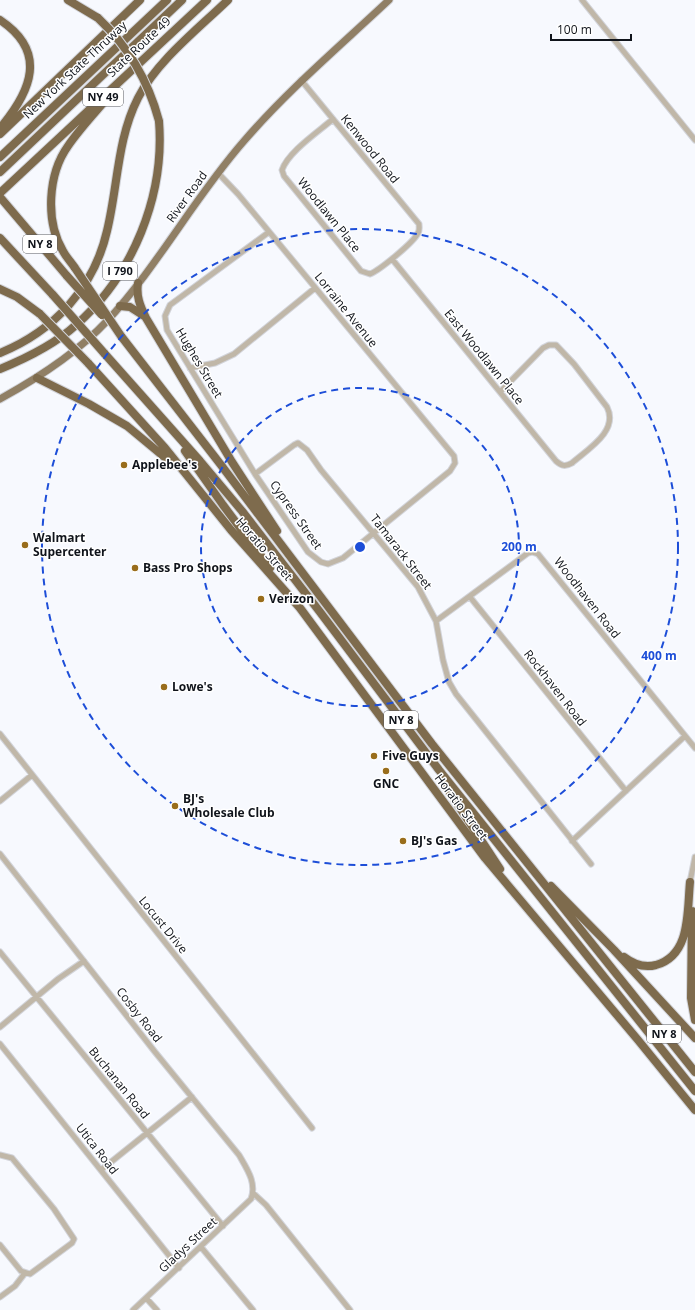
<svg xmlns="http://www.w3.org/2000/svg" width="695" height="1310" font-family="'Open Sans',sans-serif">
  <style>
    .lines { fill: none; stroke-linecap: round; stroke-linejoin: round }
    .minor-casing { stroke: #d2d4da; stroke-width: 7 }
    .major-casing { stroke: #d2d4da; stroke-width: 9 }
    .highway-casing { stroke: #d2d4da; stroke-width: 10 }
    .minor { stroke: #c0b7a8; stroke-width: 5 }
    .major { stroke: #907f65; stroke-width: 7 }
    .highway { stroke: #7e6b4d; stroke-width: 8 }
    .highway-bridge-casing { stroke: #d2d4da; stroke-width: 10; stroke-linecap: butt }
    .highway-bridge { stroke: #7e6b4d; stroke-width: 8 }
    .ring { fill: none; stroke: #1d4ed8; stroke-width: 2; stroke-dasharray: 7 5 }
    .poi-dot { fill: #996d1b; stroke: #fff; stroke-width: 1.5 }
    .labels { text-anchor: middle; stroke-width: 3; stroke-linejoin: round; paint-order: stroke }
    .shield { fill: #fff; stroke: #585a5f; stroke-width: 1 }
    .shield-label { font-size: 11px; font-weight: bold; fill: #10141b }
    .street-label { font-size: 12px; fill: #10141b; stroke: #fff }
    .poi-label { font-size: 12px; font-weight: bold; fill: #10141b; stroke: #fff; text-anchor: start }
    .centre { fill: #1d4ed8; stroke: #fff; stroke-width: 2 }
    .ring-label { font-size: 12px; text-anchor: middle; font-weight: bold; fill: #1d4ed8; stroke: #fff; stroke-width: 3; stroke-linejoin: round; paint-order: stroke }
  </style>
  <rect width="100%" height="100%" fill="#f7f9fe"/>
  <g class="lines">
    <g class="minor-casing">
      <path id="minor" d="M582,0L695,140
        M301,80L419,224C419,227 420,230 418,233C414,242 380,270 370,274L361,271L284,176L282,170C288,152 318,132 333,119
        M218,173L238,194L454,456L455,463L450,471L343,558L328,564L321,562L308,552L255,474L167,330L165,316L170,305L269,232
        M392,259L556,461C562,466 565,467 572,463C588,449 619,431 607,407L574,364L556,345H549L543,348L500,392
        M190,368L215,363L234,354L315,288
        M255,474L294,445L298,443L307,450L321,470L418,587L436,621L443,660L449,682L456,694L591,864
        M470,597L626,791
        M436,621L528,553L532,552L538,554L695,748
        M0,734L312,1128
        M0,801L32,775
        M572,841L685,736
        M0,854L155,1052L239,1155C247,1169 257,1183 251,1199L133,1310
        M690,882L695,857
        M0,952L223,1226
        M0,1027L58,979L84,961
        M0,1044L179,1268
        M0,1155L12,1158L54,1209L74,1239L72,1243L30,1274L21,1271L0,1245
        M101,1170L192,1097
        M253,1193L266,1205L350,1310
        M201,1247L253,1310
        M0,1297L15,1286L25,1273
        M146,1298L157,1310"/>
    </g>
    <g class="major-casing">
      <path id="major" d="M0,399C38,378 77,353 107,321C158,266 194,198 244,141C288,90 340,46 389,0"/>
    </g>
    <g class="highway-casing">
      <path id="highway" d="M68,0L98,18
        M0,20C48,52 31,91 1,127
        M0,134L140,0
        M0,157L167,0
        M0,172L182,0
        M0,193L207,0
        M0,197L67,276
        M0,238L53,295
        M75,268C71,262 66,257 63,251C45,221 48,174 68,146C79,130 92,116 105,101
        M138,283C136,296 140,306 146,318L232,462L277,531
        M0,289L17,297L40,314
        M120,306L130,307L144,316
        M121,336L221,465L432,744L695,1072
        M0,353C54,331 94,288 107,231C118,186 117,139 138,98C157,61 198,29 228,0
        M104,353L200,461L242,511L320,612L439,770L695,1091
        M88,363L165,448L231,530L300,608L485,858L638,1040L695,1110
        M0,369C27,358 55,344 76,325C133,275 165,196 159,121
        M37,378L89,404L127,426L174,465
        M185,451L223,505L270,568
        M445,785L500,869
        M551,886L614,950L695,1038
        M692,911L691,998L695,1020
        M624,957C633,964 644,968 656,965C691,955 687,912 690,882"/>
    </g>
    <use href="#minor" class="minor"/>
    <use href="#major" class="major"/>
    <use href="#highway" class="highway"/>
    <g class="highway-bridge-casing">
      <path id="highway-bridge" d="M98,18C129,47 148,80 159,121
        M75,268L121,336
        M67,276L102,315
        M53,295L104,353
        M40,314L88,363"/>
    </g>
    <use href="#highway-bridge" class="highway-bridge"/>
  </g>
  <g class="ring">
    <circle cx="360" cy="547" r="159"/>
    <circle cx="360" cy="547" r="318"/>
  </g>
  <g class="poi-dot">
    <circle cx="124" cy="465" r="4"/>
    <circle cx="25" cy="545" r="4"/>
    <circle cx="135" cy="568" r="4"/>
    <circle cx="261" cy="599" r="4"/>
    <circle cx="164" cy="687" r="4"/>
    <circle cx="374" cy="756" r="4"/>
    <circle cx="386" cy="771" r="4"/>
    <circle cx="175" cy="806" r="4"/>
    <circle cx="403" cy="841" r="4"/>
  </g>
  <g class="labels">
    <g class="shield">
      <rect x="83" y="88" width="40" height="18" rx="3"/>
      <rect x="23" y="235" width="34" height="18" rx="3"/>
      <rect x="103" y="262" width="34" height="18" rx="3"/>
      <rect x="384" y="711" width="34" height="18" rx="3"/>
      <rect x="647" y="1025" width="34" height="18" rx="3"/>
    </g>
    <g class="shield-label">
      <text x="103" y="101">NY 49</text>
      <text x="40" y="248">NY 8</text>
      <text x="120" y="275">I 790</text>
      <text x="401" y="724">NY 8</text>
      <text x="664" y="1038">NY 8</text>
    </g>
    <g class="street-label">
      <text transform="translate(139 47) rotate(-43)" y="4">State Route 49</text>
      <text transform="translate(75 70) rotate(-43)" y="4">New York State Thruway</text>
      <text transform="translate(370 149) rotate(51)" y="4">Kenwood Road</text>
      <text transform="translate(187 197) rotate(-54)" y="4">River Road</text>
      <text transform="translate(329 215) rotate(51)" y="4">Woodlawn Place</text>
      <text transform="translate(346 310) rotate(51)" y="4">Lorraine Avenue</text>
      <text transform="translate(484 357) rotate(51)" y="4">East Woodlawn Place</text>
      <text transform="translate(199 363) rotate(59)" y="4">Hughes Street</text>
      <text transform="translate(296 515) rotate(55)" y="4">Cypress Street</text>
      <text transform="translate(264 549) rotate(49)" y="4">Horatio Street</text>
      <text transform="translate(401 552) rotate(52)" y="4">Tamarack Street</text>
      <text transform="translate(587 598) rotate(52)" y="4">Woodhaven Road</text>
      <text transform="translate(555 688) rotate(52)" y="4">Rockhaven Road</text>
      <text transform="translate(461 807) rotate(53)" y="4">Horatio Street</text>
      <text transform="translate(163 925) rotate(51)" y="4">Locust Drive</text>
      <text transform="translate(139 1015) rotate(52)" y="4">Cosby Road</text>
      <text transform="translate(119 1083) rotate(51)" y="4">Buchanan Road</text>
      <text transform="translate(97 1149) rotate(52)" y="4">Utica Road</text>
      <text transform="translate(188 1245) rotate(-43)" y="4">Gladys Street</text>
    </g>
    <g class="poi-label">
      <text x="132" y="469">Applebee's</text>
      <text x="33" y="542">Walmart<tspan x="33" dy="14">Supercenter</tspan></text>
      <text x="143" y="572">Bass Pro Shops</text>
      <text x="269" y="603">Verizon</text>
      <text x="172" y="691">Lowe's</text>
      <text x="382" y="760">Five Guys</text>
      <text x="386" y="788" text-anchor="middle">GNC</text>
      <text x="183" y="803">BJ's<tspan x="183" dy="14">Wholesale Club</tspan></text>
      <text x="411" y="845">BJ's Gas</text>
    </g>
  </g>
  <circle cx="360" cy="547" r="6" class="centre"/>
  <g class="ring-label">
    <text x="519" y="551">200 m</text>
    <text x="659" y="660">400 m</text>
  </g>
  <path d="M551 34v6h80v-6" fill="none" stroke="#10141b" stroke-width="2"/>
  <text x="557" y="34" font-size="12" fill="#10141b" stroke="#ffffff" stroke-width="3" paint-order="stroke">100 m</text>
</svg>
